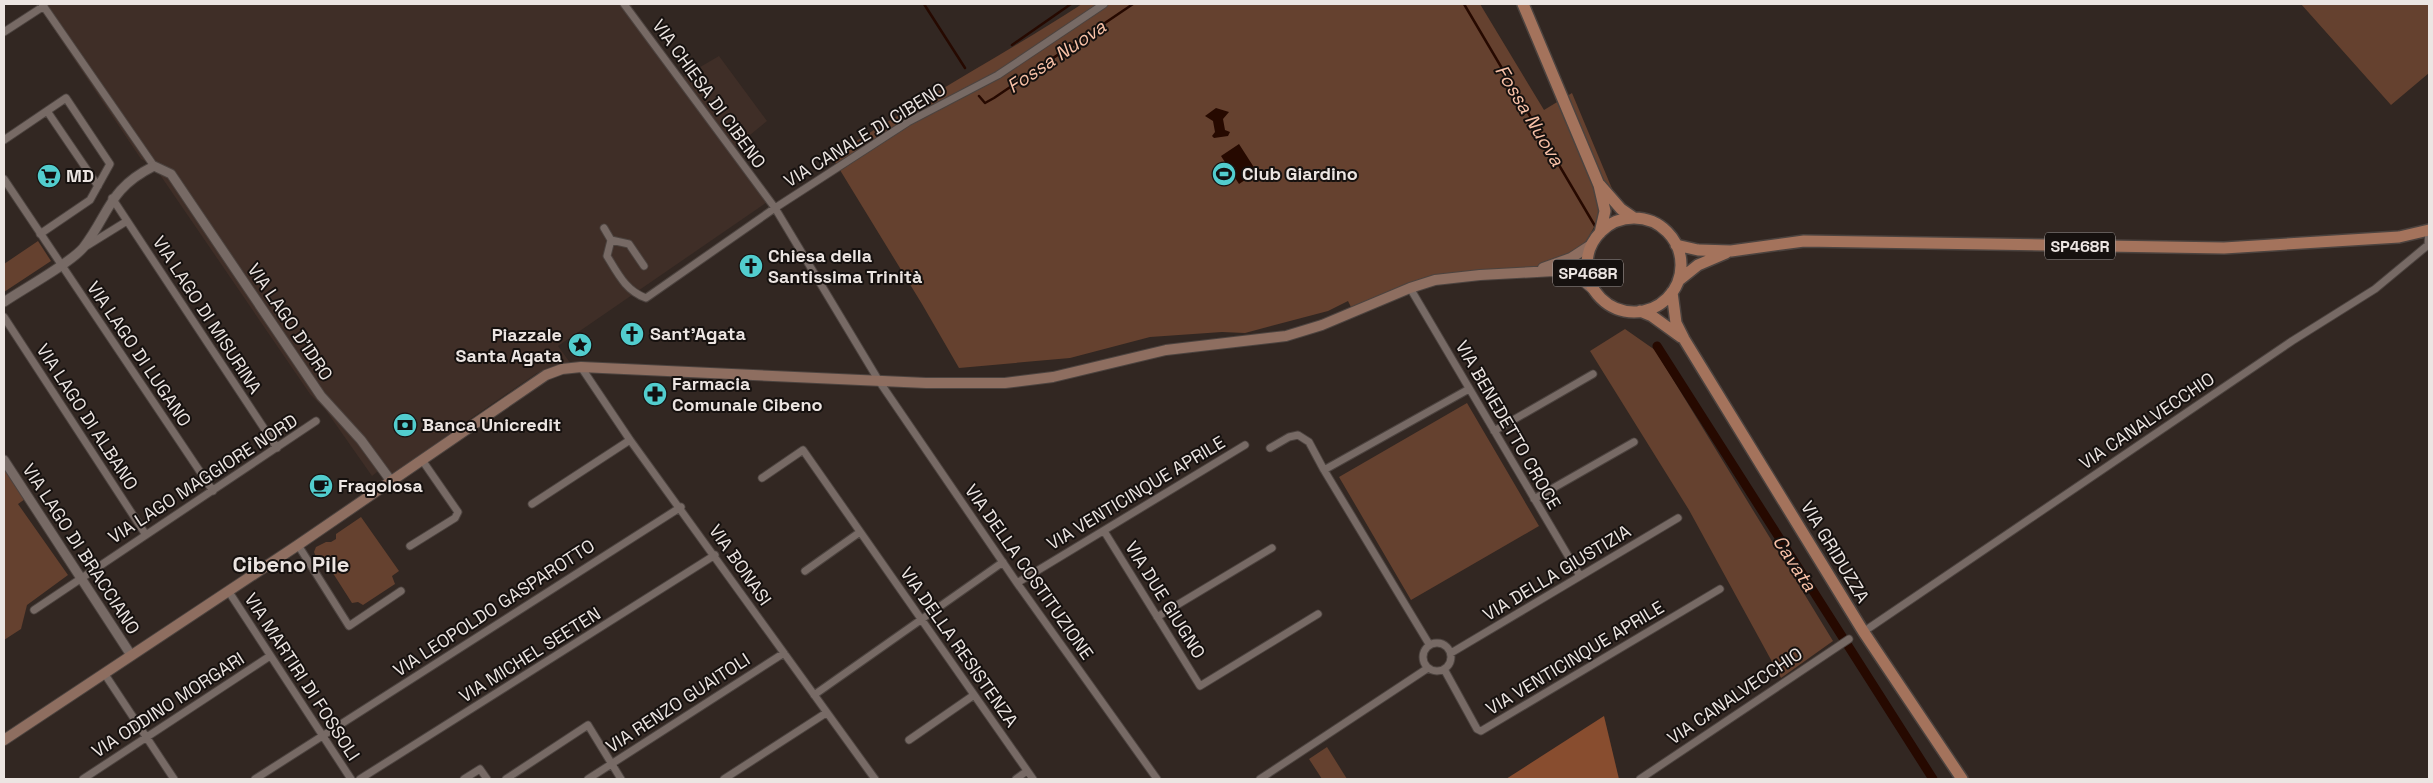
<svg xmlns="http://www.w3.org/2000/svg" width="2433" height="783" font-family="'Space Grotesk',sans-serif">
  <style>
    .built { fill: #3f2e27 }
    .green { fill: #65412f }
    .forest { fill: #884d2f }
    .water { fill: #260900 }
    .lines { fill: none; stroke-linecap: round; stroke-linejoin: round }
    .stream { stroke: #260900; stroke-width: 2.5 }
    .canal { stroke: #260900; stroke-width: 9 }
    .minor-casing { stroke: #4c433f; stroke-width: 9 }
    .tertiary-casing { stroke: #4c433f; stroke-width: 11 }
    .secondary-casing { stroke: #4c433f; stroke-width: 12 }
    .primary-casing { stroke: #4c433f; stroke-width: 14 }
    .minor { stroke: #776a65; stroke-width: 7 }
    .tertiary { stroke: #776a65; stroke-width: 9 }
    .secondary { stroke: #8e6e60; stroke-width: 10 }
    .primary { stroke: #a4735c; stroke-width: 11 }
    .labels { text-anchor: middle; stroke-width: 4; stroke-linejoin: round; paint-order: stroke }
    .shield { fill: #16110f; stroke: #aca5a3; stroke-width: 1 }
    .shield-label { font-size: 16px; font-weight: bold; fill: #ece5e2 }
    .street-label { font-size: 18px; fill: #ece5e2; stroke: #16110f }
    .poi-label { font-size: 18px; font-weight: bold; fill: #ece5e2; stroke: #16110f; text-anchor: start }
    .water-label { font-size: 19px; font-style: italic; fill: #f8c1a7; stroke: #16110f }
    .district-label { font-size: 22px; font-weight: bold; fill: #ece5e2; stroke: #16110f }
  </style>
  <rect width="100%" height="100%" fill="#322722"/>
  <path class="built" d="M37,4H635L631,7L683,77L719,56L767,121L734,148L773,198L558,346L571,364L537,373L460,426L391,481L382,468L372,476L325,409L310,394L154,166L141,159Z"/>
  <path class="green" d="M1082,4H1480L1544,110L1572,93L1613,191L1586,242L1570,253L1566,275L1459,280L1428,285L1355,315L1348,301L1328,311L1245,333L1222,332L1150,337L1070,358L959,368L922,304L832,157C914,103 1000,57 1082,4Z
    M2301,4H2429V73L2391,105Z
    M38,241L51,261L4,292V264Z
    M1625,329L1655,350L1833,641L1781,678L1689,510L1590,351Z
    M1467,403L1539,526L1411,600L1339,477Z
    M4,462L28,497L18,504L68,575L27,605L21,629L4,640Z
    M361,517L399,571L392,576L395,584L363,605L358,602L352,603L322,556L317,559L314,552L316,547L326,542H331L336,539V534Z
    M1327,747L1347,779H1322L1309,759Z"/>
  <path class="forest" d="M1604,716L1619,779H1506Z"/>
  <path class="water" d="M1216,108L1229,112L1223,119L1225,130L1230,132L1228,136L1214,138L1212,136L1215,132L1213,121L1205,116Z
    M1239,144L1257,172L1239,184L1221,156Z"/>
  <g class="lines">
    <path class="stream" d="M924,4L965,68
      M1464,4L1595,226
      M1012,45L1071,4
      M979,96L985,103L994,98L1133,4"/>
    <path class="canal" d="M1657,346L1933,779"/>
    <g class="minor-casing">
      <path id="minor" d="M42,4L154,166
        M624,4L775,208L879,381L1017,583L1157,779
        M4,32L44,6
        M47,111L98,186
        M4,140L66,98L110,164L90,200L40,234
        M4,179L213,491
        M112,198L277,448
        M604,228L611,240L607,256C618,274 626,291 646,298L775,208L908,122L998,75L1104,4
        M611,240L629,244L644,266
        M85,247L127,221
        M1410,288L1580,576
        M4,317L146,535
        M581,367L630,440L875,779
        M1494,431L1593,374
        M1270,448L1289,437L1298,435L1309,442L1324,470
        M762,478L803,450L1033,779
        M1534,499L1634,442
        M532,504L630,440
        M1104,531L1200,686L1318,614
        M298,545L349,626L401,591
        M410,546L455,518L458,512L422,460
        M805,571L860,532
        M1017,583L1245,445
        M229,592L351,779
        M34,610L316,421
        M1157,617L1272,548
        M1869,628L2292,341L2375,289L2428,245L2429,230
        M1423 657a14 14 0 1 1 28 0a14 14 0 1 1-28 0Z
        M1429,644L1324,470L1469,389
        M1451,653L1678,518
        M1444,669L1477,729L1481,731L1720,589
        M104,673L174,779
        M814,695L1003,562
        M909,740L974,695
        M83,779L270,656
        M255,779L681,507
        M360,779L715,555
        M464,779L480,769L487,779
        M506,779L588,725L621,779
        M588,779L784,653
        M724,779L826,713
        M1016,779L1027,771
        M1260,779L1428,668
        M1640,779L1849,639"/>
    </g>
    <g class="tertiary-casing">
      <path id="tertiary" d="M4,302C23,289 69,264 83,248C110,213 108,189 154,166L171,174L321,396L361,440L391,481
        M4,460L131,655"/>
    </g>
    <g class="secondary-casing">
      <path id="secondary" d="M1543,268L1571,258L1591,245
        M4,740L298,545L546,375L562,369L581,367L926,383H1005L1053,377L1166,350L1286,336L1322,325L1410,288L1435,280L1480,275L1554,271L1569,274L1582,280L1596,292"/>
    </g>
    <g class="primary-casing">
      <path id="primary" d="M1523,4L1599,185L1605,211L1600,233
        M1600,185L1621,209L1634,218
        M1587 265a47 47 0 1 1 94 0a47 47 0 1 1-94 0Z
        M1676,245L1698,250L1731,251L1804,241L2224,248L2399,237L2429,230
        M1678,281L1698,265L1726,253
        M1672,292L1676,323L1684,339L1863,631L1962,779
        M1640,311L1652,316L1681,337"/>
    </g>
    <use href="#minor" class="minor"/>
    <use href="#tertiary" class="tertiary"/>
    <use href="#secondary" class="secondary"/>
    <use href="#primary" class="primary"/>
  </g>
  <defs>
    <g id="stadium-disc" transform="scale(1.25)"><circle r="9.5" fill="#52cdce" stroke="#16110f"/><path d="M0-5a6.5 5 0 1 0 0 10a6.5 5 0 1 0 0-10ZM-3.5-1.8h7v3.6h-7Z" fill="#111"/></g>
    <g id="supermarket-disc" transform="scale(1.25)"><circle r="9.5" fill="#52cdce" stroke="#16110f"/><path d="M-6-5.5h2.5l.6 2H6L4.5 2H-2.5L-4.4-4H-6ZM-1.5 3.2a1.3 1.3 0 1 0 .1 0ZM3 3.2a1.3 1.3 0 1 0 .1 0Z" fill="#111"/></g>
    <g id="church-disc" transform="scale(1.25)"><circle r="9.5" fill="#52cdce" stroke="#16110f"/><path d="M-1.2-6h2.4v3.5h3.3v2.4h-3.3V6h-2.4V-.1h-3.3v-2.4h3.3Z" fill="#111"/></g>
    <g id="sight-disc" transform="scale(1.25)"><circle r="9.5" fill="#52cdce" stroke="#16110f"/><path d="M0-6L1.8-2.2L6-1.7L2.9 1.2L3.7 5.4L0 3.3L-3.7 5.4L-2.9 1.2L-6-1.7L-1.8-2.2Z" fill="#111"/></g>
    <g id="pharmacy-disc" transform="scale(1.25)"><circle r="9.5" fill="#52cdce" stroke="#16110f"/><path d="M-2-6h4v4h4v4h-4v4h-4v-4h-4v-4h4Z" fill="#111"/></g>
    <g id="bank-disc" transform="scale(1.25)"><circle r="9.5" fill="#52cdce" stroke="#16110f"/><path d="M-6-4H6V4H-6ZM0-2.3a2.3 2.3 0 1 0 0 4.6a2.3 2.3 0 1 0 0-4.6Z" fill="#111"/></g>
    <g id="cafe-disc" transform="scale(1.25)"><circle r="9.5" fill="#52cdce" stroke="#16110f"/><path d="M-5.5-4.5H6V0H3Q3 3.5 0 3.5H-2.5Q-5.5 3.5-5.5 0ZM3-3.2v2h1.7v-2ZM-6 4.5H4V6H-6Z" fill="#111"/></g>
  </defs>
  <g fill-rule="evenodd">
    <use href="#stadium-disc" x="1224" y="174"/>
    <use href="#supermarket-disc" x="49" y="176"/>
    <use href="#church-disc" x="751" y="266"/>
    <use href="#church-disc" x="632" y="334"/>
    <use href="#sight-disc" x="580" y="345"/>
    <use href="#pharmacy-disc" x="655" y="394"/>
    <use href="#bank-disc" x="405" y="425"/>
    <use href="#cafe-disc" x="321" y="486"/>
  </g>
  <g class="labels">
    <g class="shield">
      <rect x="2045" y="232.5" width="70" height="27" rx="4"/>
      <rect x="1553" y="259.5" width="70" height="27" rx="4"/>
    </g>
    <g class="shield-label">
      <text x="2080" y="252">SP468R</text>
      <text x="1588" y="279">SP468R</text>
    </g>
    <g class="street-label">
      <text transform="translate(709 94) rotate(54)" y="6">VIA CHIESA DI CIBENO</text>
      <text transform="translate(865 135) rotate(-31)" y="6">VIA CANALE DI CIBENO</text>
      <text transform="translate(207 315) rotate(57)" y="6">VIA LAGO DI MISURINA</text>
      <text transform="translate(290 322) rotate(56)" y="6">VIA LAGO D'IDRO</text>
      <text transform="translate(139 354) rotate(56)" y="6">VIA LAGO DI LUGANO</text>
      <text transform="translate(87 417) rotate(57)" y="6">VIA LAGO DI ALBANO</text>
      <text transform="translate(2147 421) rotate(-34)" y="6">VIA CANALVECCHIO</text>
      <text transform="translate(1508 425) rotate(60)" y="6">VIA BENEDETTO CROCE</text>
      <text transform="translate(203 479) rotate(-33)" y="6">VIA LAGO MAGGIORE NORD</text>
      <text transform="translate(1136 493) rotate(-31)" y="6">VIA VENTICINQUE APRILE</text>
      <text transform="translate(81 549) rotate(57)" y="6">VIA LAGO DI BRACCIANO</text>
      <text transform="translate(1835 552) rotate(59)" y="6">VIA GRIDUZZA</text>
      <text transform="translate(740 565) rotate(55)" y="6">VIA BONASI</text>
      <text transform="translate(1029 572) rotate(55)" y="6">VIA DELLA COSTITUZIONE</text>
      <text transform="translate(1557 573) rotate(-31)" y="6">VIA DELLA GIUSTIZIA</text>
      <text transform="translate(1165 600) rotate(58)" y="6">VIA DUE GIUGNO</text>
      <text transform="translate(494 608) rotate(-33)" y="6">VIA LEOPOLDO GASPAROTTO</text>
      <text transform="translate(959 647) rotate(55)" y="6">VIA DELLA RESISTENZA</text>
      <text transform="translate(530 655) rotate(-32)" y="6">VIA MICHEL SEETEN</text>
      <text transform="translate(1575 658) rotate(-31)" y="6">VIA VENTICINQUE APRILE</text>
      <text transform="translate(302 677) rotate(57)" y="6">VIA MARTIRI DI FOSSOLI</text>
      <text transform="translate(1735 696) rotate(-34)" y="6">VIA CANALVECCHIO</text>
      <text transform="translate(678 703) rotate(-33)" y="6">VIA RENZO GUAITOLI</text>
      <text transform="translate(168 705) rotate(-33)" y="6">VIA ODDINO MORGARI</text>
    </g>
    <g class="poi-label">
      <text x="1242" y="180">Club Giardino</text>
      <text x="66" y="182">MD</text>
      <text x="768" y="262">Chiesa della<tspan x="768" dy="21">Santissima Trinità</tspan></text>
      <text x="650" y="340">Sant'Agata</text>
      <text x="562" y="341" text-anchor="end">Piazzale<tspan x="562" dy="21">Santa Agata</tspan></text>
      <text x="672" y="390">Farmacia<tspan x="672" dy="21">Comunale Cibeno</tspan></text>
      <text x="422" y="431">Banca Unicredit</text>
      <text x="338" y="492">Fragolosa</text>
    </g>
    <g class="water-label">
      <text transform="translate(1056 56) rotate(-34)" y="7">Fossa Nuova</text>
      <text transform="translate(1530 115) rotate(59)" y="7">Fossa Nuova</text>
      <text transform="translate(1795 563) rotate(57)" y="7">Cavata</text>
    </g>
    <g class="district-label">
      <text x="291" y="572">Cibeno Pile</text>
    </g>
  </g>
  <rect width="2433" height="783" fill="none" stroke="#ece5e2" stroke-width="10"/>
</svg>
